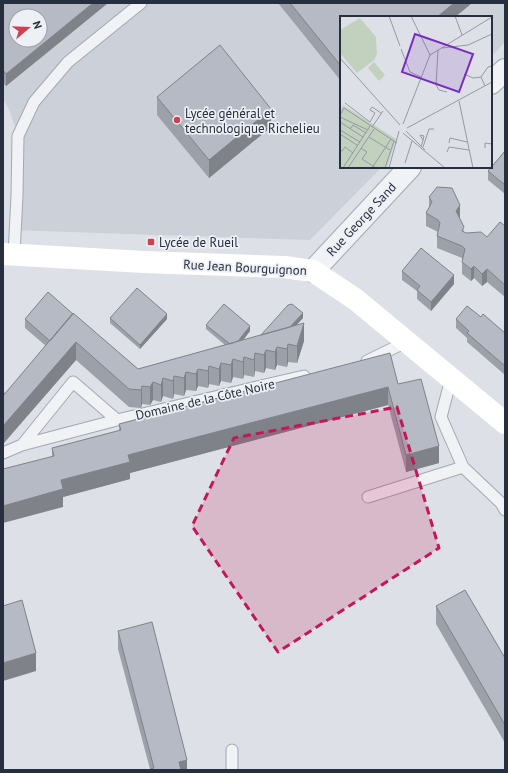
<svg xmlns="http://www.w3.org/2000/svg" width="508" height="773" font-family="'PT Sans',sans-serif">
  <style>
    .built { fill: #cbd0d9; fill-rule: evenodd }
    .lines { fill: none; stroke-linecap: round; stroke-linejoin: round }
    .lane-casing { stroke: #a3a8b1; stroke-width: 13 }
    .street-casing { stroke: #a3a8b1; stroke-width: 24 }
    .lane { stroke: #f0f2f5; stroke-width: 11 }
    .street { stroke: #f0f2f5; stroke-width: 22 }
    .secondary { stroke: #fff; stroke-width: 22 }
    .wall { fill: #9ca0a9 }
    .shaded-wall { fill: #7f8289 }
    .building { fill: #b5bac4; stroke: #7f8289; fill-rule: evenodd }
    .marked { fill: #c2185b; fill-opacity: 0.2; stroke: #c2185b; stroke-width: 3; stroke-dasharray: 8 5; stroke-linejoin: round }
    .poi-dot { fill: #cd4251; stroke: #edf0f5; stroke-width: 1.5 }
    .labels { text-anchor: middle; stroke-width: 3.5; stroke-linejoin: round; paint-order: stroke }
    .poi-label { font-size: 13px; fill: #272e3e; stroke: #edf0f5; text-anchor: start }
    .street-label { font-size: 13px; fill: #272e3e; stroke: #edf0f5 }
    .inset-road { fill: none; stroke: #9499a3; stroke-width: 1 }
    .view { fill: #7b2cbf; fill-opacity: 0.15; stroke: #7b2cbf; stroke-width: 2 }
    .inset-edge { fill: none; stroke: #272e3e; stroke-width: 2 }
  </style>
  <rect width="100%" height="100%" fill="#dde1e7"/>
  <path class="built" d="M3,3H505V42L491,57V17H341V167H382L310,240L10,230L16,130L9,109L3,99ZM16,16H40V40H16Z"/>
  <g class="lines">
    <g class="lane-casing">
      <path id="lane" d="M14,255L17,195L18,136L34,102L68,62L141,3
        M367,361L406,342
        M451,379L441,417L463,467L501,503L505,510
        M22,445L73,382L117,420
        M3,453L22,445L117,420L304,376
        M368,497L463,467
        M232,770V750"/>
    </g>
    <g class="street-casing">
      <path id="street" d="M491,83L505,70
        M313,271L410,167"/>
    </g>
    <use href="#lane" class="lane"/>
    <use href="#street" class="street"/>
    <path class="secondary" d="M3,254L144,262L284,267L313,271L355,299L505,423"/>
  </g>
  <path class="wall" d="M3,3H108L6,86L3,83Z
    M278,3H472L455,17H341V81Z
    M157,97L271,127L209,178L157,115Z
    M505,151V194L488,180V171Z
    M429,197L460,217V218L464,232L466,233L487,237L505,226V297L487,282L482,286L474,278L471,281L462,274V258L437,248V236L438,232L426,226V213L429,208Z
    M402,271L454,284L431,311L417,299V291L402,280Z
    M73,314L138,369L225,345L206,329V325L250,331L243,340L261,335L303,318L296,325L304,341L297,363L288,362L287,367L277,365L275,370L266,368L264,373L255,371L254,377L244,375L243,379L233,377L231,383L221,381L219,386L209,384L208,388L198,386L196,391L186,390L184,396L174,394L173,399L163,396L161,402L153,400L150,405L142,404L141,408L129,407L76,360L3,444V389L5,394L46,346L25,328V319Z
    M481,317L505,333V375L467,342V338L456,328V319Z
    M110,318L167,319L140,349L110,323Z
    M398,384L439,463L406,472L388,405L130,473V479L63,497V507L52,456V448L119,431V424Z
    M436,606L505,658V743L436,624Z
    M118,631L187,770L150,769L118,649Z"/>
  <path class="shaded-wall" d="M93,3H108L6,86V74Z
    M454,3H472L455,17H437Z
    M271,109V127L209,178V160Z
    M460,205V217L456,224V211Z
    M474,266V278L471,281V269Z
    M487,269V282L482,286V274Z
    M454,275V284L431,311V302Z
    M303,313V318L274,349L271,345Z
    M167,314V319L140,349V345Z
    M304,323V341L297,363V346Z
    M250,326V331L234,352V347Z
    M76,342V360L3,444V426Z
    M288,344V362L287,367V349Z
    M277,347V365L275,370V352Z
    M266,350V368L264,373V355Z
    M255,353V371L254,377V360Z
    M244,357V375L243,379V362Z
    M233,359V377L231,383V365Z
    M221,363V381L219,386V369Z
    M209,366V384L208,388V371Z
    M198,369V386L196,391V374Z
    M186,372V390L184,396V378Z
    M174,376V394L173,399V381Z
    M163,378V396L161,402V385Z
    M153,382V400L150,405V387Z
    M142,386V404L141,408V390Z
    M388,387V405L130,473V479L63,497V507L3,523V506L61,480L128,455Z
    M439,446V463L406,472V455Z
    M36,653V671L3,681V663Z
    M187,760V770H179V762Z"/>
  <path class="building" d="M3,3H93L6,74L3,70ZM16,16H40V40H16Z
    M290,3H454L437,17H341V66Z
    M220,45L271,109L209,160L157,97Z
    M505,151V185L488,171Z
    M437,187L452,188L460,205L456,211L464,227L462,231L466,233L481,232L487,237L500,222L505,226V285L487,269L482,274L474,266L471,269L462,262L465,249L462,246L437,236L440,223L438,220L426,213L432,202L429,197Z
    M421,248L454,275L431,302L417,290L420,286L402,271Z
    M137,288L167,314L140,345L110,318Z
    M48,292L73,314L50,341L25,319Z
    M224,304L250,326L238,341L230,344L206,325Z
    M292,304L303,313L290,327L261,335L288,305Z
    M467,306L481,317L483,314L505,333V366L467,333L469,331L456,319Z
    M73,313L138,369L304,323L297,346L288,344L287,349L277,347L275,352L266,350L264,355L255,353L254,360L244,357L243,362L233,359L231,365L221,363L219,369L209,366L208,371L198,369L196,374L186,372L184,378L174,376L173,381L163,378L161,385L153,382L150,387L142,386L141,390L129,389L76,342L3,426V396Z
    M390,353L398,384L421,379L439,446L406,455L388,387L128,455L130,462L61,480L63,489L3,506V469L54,456L52,448L121,430L119,424Z
    M465,590L505,658V725L436,606Z
    M22,600L36,653L3,663V606Z
    M152,622L187,760L179,762L181,770H148L154,768L118,631Z"/>
  <path class="marked" d="M397,407L439,548L278,652L192,526L234,438Z"/>
  <g class="poi-dot">
    <circle cx="177" cy="120" r="4"/>
    <rect x="147" y="238" width="8" height="8" rx="2"/>
  </g>
  <g class="labels">
    <g class="poi-label">
      <text x="185" y="118">Lycée général et<tspan x="185" dy="15">technologique Richelieu</tspan></text>
      <text x="159" y="247">Lycée de Rueil</text>
    </g>
    <g class="street-label">
      <text transform="translate(361 219) rotate(-47)" y="5">Rue George Sand</text>
      <text transform="translate(245 267) rotate(3)" y="5">Rue Jean Bourguignon</text>
      <text transform="translate(205 399) rotate(-13)" y="5">Domaine de la Côte Noire</text>
    </g>
  </g>
  <g transform="translate(340 16)">
    <rect width="152" height="152" fill="#dde1e7"/>
    <path d="M20,2L36,21L37,38L34,44L17,57L0,37V14ZM34,46L45,59L39,65L28,52ZM3,89L56,123L47,152H0V95Z" fill="#c2d1be"/>
    <path class="inset-road" d="M49,0L60,30M71,0L90,39M115,0L122,19M102,32L128,29L152,18M61,33L70,56L81,61M98,34L96,69L99,74L107,76M0,42L60,109M124,58L133,62L141,61L145,70M141,61L148,51L152,50M119,85L133,152M5,87L30,106L35,97L30,94L32,91L41,97M0,99L4,92L57,127M0,101L28,114M0,106L23,121M63,108L90,39L152,1M32,111L43,95M67,112L152,66M10,113L13,109L26,117M0,114L20,126M66,115L85,134M63,117L105,152M0,118L17,129M29,121L50,134M109,127L110,122L127,126M81,130L82,128L84,120L80,119L83,124M83,131L89,113H94M21,132L27,136L22,143L36,152M145,132V127L152,128M0,134L2,135L5,131L13,137M107,136L109,131L129,134M65,147L72,125M3,152L30,110M8,152L34,113M32,152L51,123M45,152L54,125M49,152L59,115"/>
    <path class="view" d="M75,18L133,38L119,76L62,56Z"/>
    <rect width="152" height="152" class="inset-edge"/>
  </g>
  <rect width="508" height="773" fill="none" stroke="#272e3e" stroke-width="8"/>
  <g transform="translate(28 28) rotate(71)"><circle r="19" fill="#edf0f5" stroke="#9ea2ac"/>
  <path d="M0-3L7 15L0 10L-7 15Z" fill="#cd4251"/>
  <text y="-6" font-size="11" font-weight="bold" text-anchor="middle" fill="#272e3e">N</text>
  </g>
</svg>
